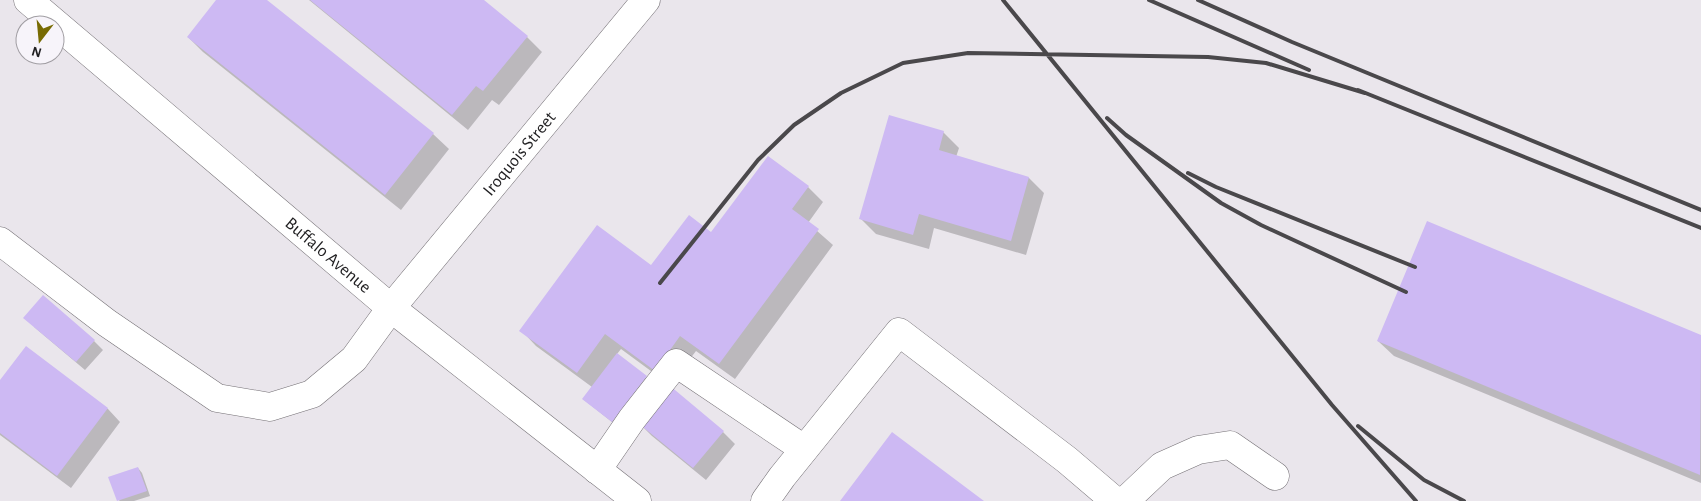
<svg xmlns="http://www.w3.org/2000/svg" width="1701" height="501" font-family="'Alegreya Sans',sans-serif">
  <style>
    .shadow { fill: #0003 }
    .building { fill: #cdb9f3 }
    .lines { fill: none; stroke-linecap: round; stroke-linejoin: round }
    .minor-casing { stroke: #747075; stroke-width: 29 }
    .major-casing { stroke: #747075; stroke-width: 29 }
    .minor { stroke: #fff; stroke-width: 28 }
    .major { stroke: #fff; stroke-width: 28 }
    .rail { stroke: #4a484b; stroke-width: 4 }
    .labels { text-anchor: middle; stroke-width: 4; stroke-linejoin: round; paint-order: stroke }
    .street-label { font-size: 18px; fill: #1f1e20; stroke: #f7f4fa }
  </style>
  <rect width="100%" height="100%" fill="#eae6ec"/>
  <path class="shadow" d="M218,0H265L433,134L449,149L401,210L203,52L188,37Z
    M309,0H482L527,37L542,52L499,105L492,100L468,130Z
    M943,132L959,148L956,157L1029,178L1044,193L1026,255L934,228L929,249L876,234L860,218Z
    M808,187L823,202L808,223L833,245L735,379L696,351L670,385L621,349L617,354L656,387L622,430L583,399L592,387L536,346L521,330L652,267L712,233Z
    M1427,223L1701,336V483L1394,356L1378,341Z
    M34,327L94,341L103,350L85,370Z
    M26,348L108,409L120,422L71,488L0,435V382Z
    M639,423L723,432L735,444L706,480L652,436Z
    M138,468L142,473L150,496L134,501H119Z"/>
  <path class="building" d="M216,0H267L434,133L385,195L187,37Z
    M310,0H484L528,36L483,91L476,86L452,115Z
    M889,115L944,131L939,150L1029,177L1011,241L919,214L913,235L859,219Z
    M768,156L809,186L792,209L819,229L719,364L680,336L655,371L605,334L577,373L519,331L597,225L651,265L689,215L711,232Z
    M1427,221L1701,335L1700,475L1377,341Z
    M43,295L95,340L76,362L23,318Z
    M26,346L108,408L57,476L0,433V380Z
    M617,353L647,376L612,422L582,399Z
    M669,385L724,431L693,468L638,423Z
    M892,432L984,501H840Z
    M138,467L147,491L117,501L108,477Z"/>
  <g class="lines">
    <g class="minor-casing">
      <g id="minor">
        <path id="s1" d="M0,241L107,323L217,398L270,407L312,394L354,359L391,308L646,0"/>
        <path d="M597,470L632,419L676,363L804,449"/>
        <path d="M765,501L782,477L899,332L1067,460L1115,501"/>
        <path d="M1125,501L1162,466L1198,450L1230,445L1275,476"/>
      </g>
    </g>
    <g class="major-casing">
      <g id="major">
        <path id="s2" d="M28,0L391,308L637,501"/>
      </g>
    </g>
    <use href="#minor" class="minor"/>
    <use href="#major" class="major"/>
    <path class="rail" d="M1003,0L1332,405L1416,501
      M1149,0L1309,70
      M1198,0L1292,42L1701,210
      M1358,90L1701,228
      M1107,118L1126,135L1221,203L1261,225L1406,292
      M1188,173L1216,187L1415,267
      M660,283L758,160L794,125L841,93L903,63L968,53L1208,57L1266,63L1365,93
      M1358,426L1424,480L1464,501"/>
  </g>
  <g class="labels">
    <g class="street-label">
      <text dy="6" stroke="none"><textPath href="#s1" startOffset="684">Iroquois Street</textPath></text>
      <text dy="6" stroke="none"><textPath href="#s2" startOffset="394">Buffalo Avenue</textPath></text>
    </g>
  </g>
  <g transform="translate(40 40) rotate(196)"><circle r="24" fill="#f7f4fa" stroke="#a19ea3"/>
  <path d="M0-4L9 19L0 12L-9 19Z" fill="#786b03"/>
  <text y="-8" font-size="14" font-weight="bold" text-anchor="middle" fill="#1f1e20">N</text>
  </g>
</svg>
